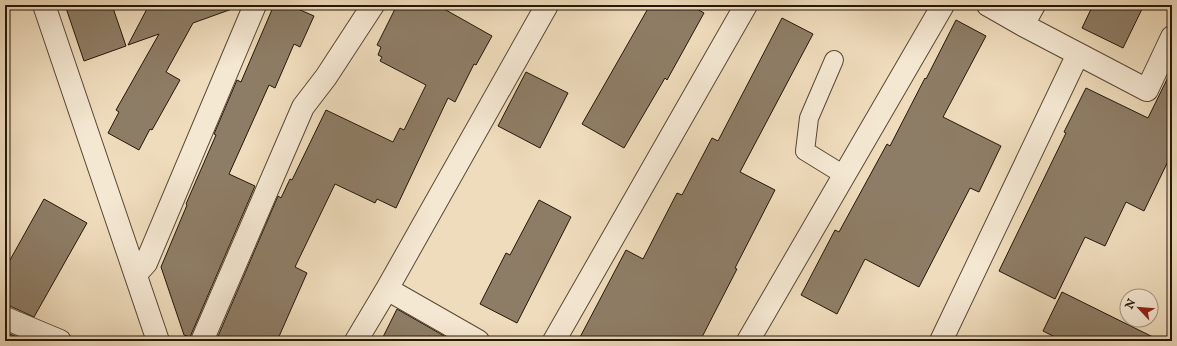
<svg xmlns="http://www.w3.org/2000/svg" width="1177" height="346" font-family="'IM FELL English',serif">
  <style>
    .building { fill: #8e7d66; stroke: #251709 }
    .lines { fill: none; stroke-linecap: round; stroke-linejoin: round }
    .service-casing { stroke: #584836; stroke-width: 20 }
    .minor-casing { stroke: #584836; stroke-width: 24 }
    .service { stroke: #f5e8d3; stroke-width: 18 }
    .minor { stroke: #f5e8d3; stroke-width: 22 }
  </style>
  <rect width="100%" height="100%" fill="#efdcbc"/>
  <filter id="stains"><feTurbulence type="fractalNoise" baseFrequency=".005" numOctaves="4"/><feColorMatrix values="0 0 0 0 .2 0 0 0 0 .09 0 0 0 0 .02 0 0 0 .5 -.17"/></filter>
  <radialGradient id="worn" r=".72"><stop offset=".6" stop-color="#630" stop-opacity="0"/><stop offset="1" stop-color="#630" stop-opacity=".3"/></radialGradient>
  <path class="building" d="M65,5H112L126,46L84,61Z
    M149,5H231L232,9L193,23L166,72L180,80L152,130L150,129L139,150L108,133L119,112L116,110L159,34L128,45Z
    M274,5H289L314,16L300,47L294,44L275,88L269,85L229,174L255,186L190,337L184,335L161,267L187,205L186,204L216,135L214,134L237,80L241,82Z
    M397,5H437L492,36L476,65L474,64L455,102L448,98L396,208L377,199L375,203L335,184L295,267L307,273L277,341H216L278,196L281,198L290,179L292,180L326,110L393,142L400,128L404,130L426,85L380,61L382,57L378,55L381,47L377,45Z
    M650,5H690L704,13L667,80L665,78L624,148L582,124Z
    M1093,5H1144L1123,48L1082,28Z
    M782,18L813,34L740,172L775,190L735,268L737,269L700,341H578L626,250L643,259L677,193L682,195L712,138L718,141Z
    M956,20L986,36L943,117L1001,146L979,192L970,188L919,287L865,259L837,314L801,295L835,230L839,232L887,144L890,146L925,78L926,79Z
    M1172,69V153L1144,211L1126,202L1105,246L1085,237L1055,299L999,271L1066,133L1064,132L1086,88L1148,118Z
    M526,72L568,93L540,148L498,126Z
    M44,199L87,223L34,317L10,306H5V269Z
    M539,200L571,217L517,323L480,304L506,253L510,255Z
    M1062,292L1161,341H1063L1043,331Z
    M397,309L453,341H381Z
    M5,332L22,339L21,341H5Z"/>
  <g class="lines">
    <g class="service-casing">
      <path id="service" d="M834,60L809,118L805,151L844,175"/>
    </g>
    <g class="minor-casing">
      <path id="minor" d="M44,5L158,341
        M988,5L1023,25L1147,90L1172,37
        M1023,25L1034,5
        M136,274L146,263L255,5
        M387,289L478,341
        M5,318L60,341
        M202,341L303,107L326,77L373,5
        M356,341L387,289L547,5
        M554,341L746,5
        M748,341L943,5
        M941,341L1078,54"/>
    </g>
    <use href="#service" class="service"/>
    <use href="#minor" class="minor"/>
  </g>
  <rect width="1177" height="346" fill="none" stroke="#efdcbc" stroke-width="20"/>
  <rect x="6" y="6" width="1165" height="334" fill="none" stroke="#251709" stroke-width="2"/>
  <rect x="10" y="10" width="1157" height="326" fill="none" stroke="#251709"/>
  <g transform="translate(1139 308) rotate(296)"><circle r="19" fill="#f5e8d3" stroke="#a29482"/>
  <path d="M0-3L7 15L0 10L-7 15Z" fill="#8f2418"/>
  <text y="-6" font-size="11" font-weight="bold" text-anchor="middle" fill="#251709">N</text>
  </g>
  <rect width="100%" height="100%" filter="url(#stains)"/>
  <rect width="100%" height="100%" fill="url(#worn)"/>
</svg>
